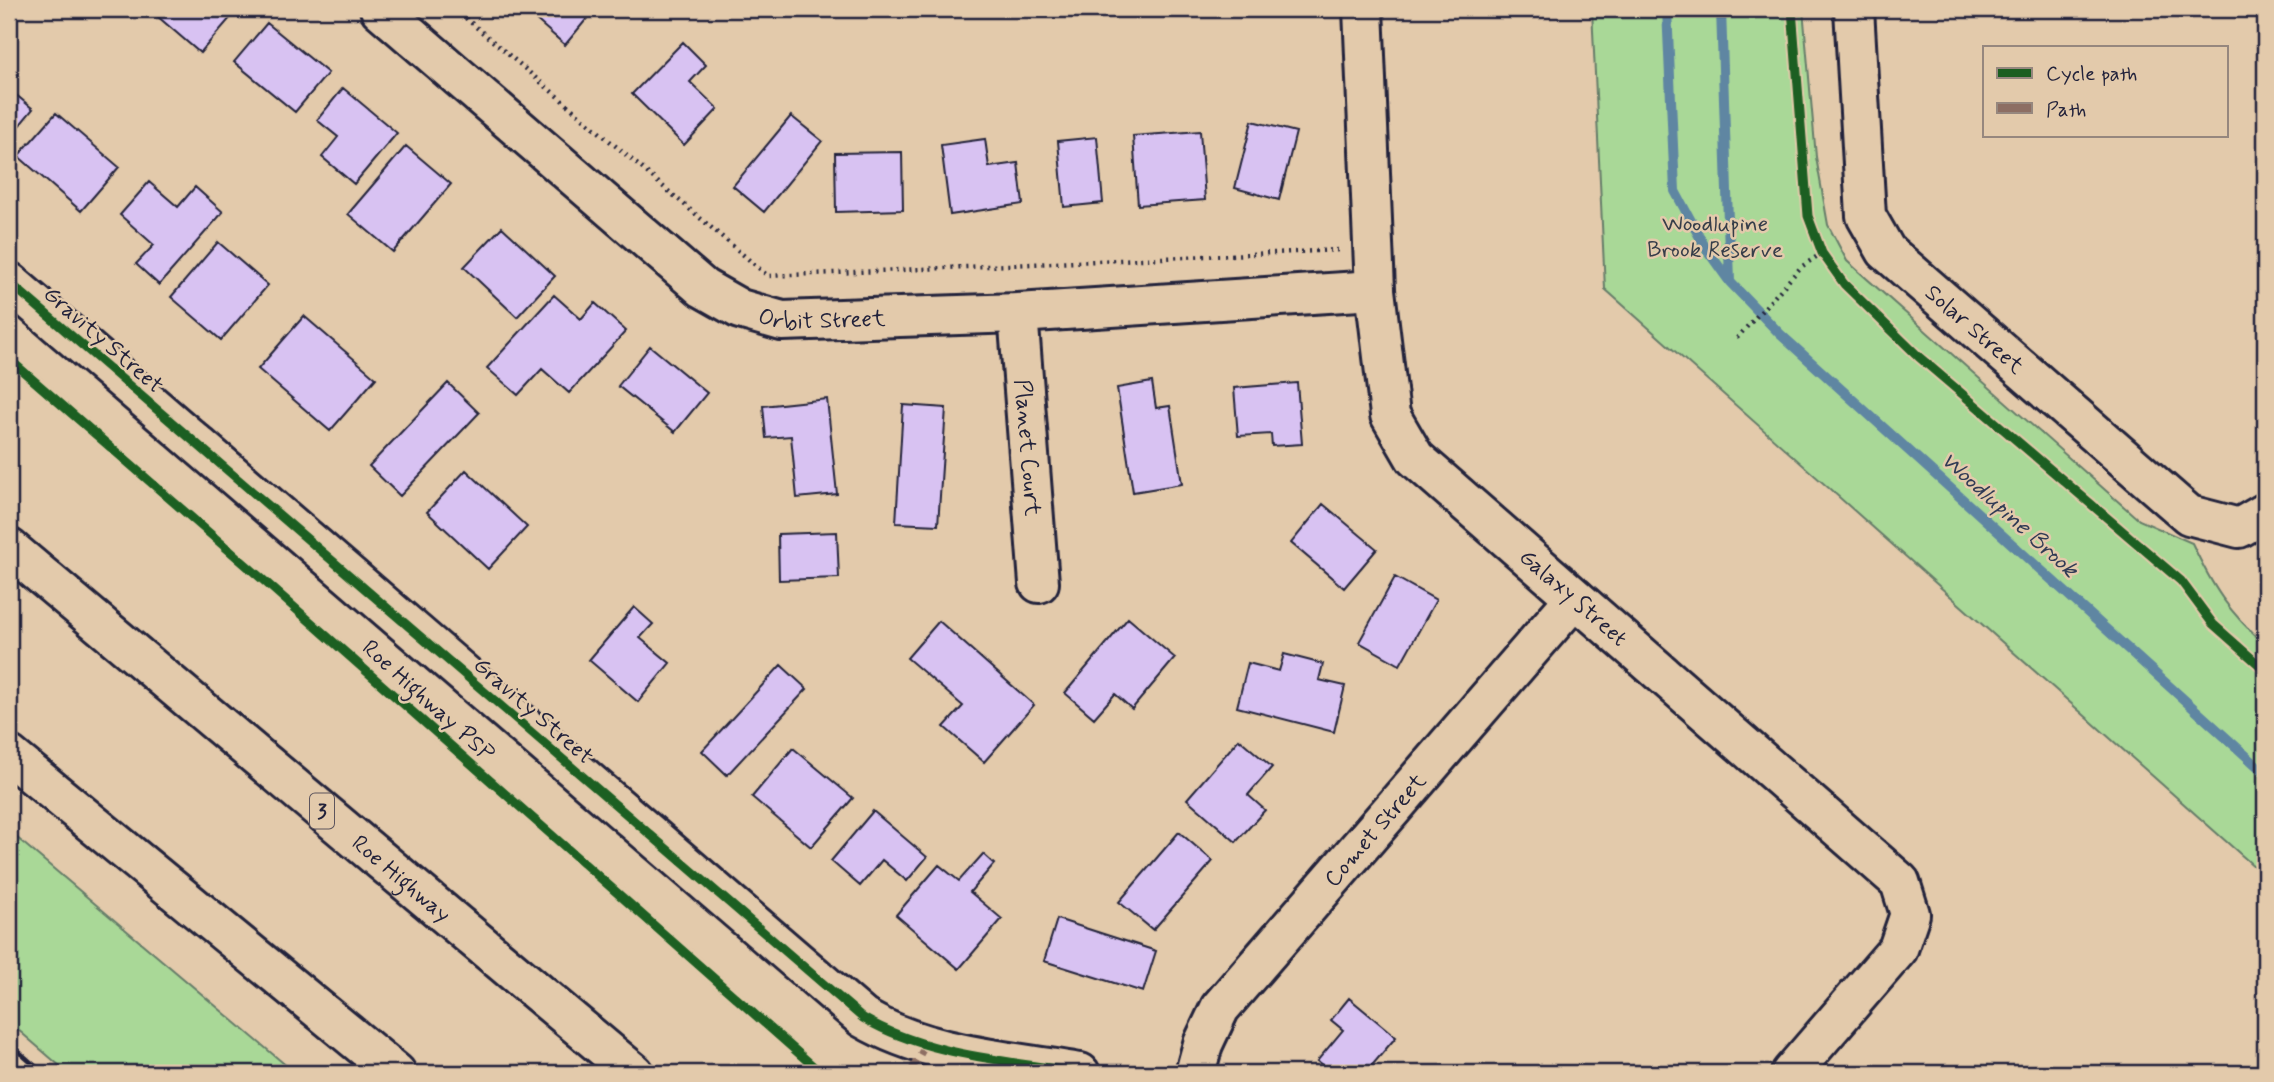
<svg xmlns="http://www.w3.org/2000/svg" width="2274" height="1082" font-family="Mynerve,sans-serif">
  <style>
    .green { fill: #a9d897; stroke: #667d69; stroke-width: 2 }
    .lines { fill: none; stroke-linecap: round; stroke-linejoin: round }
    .stream { stroke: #5e86a2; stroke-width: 10 }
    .building { fill: #d8c2f2; stroke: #22223b; stroke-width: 2 }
    .minor-casing { stroke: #22223b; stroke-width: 44 }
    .motorway-casing { stroke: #22223b; stroke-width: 44 }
    .path { stroke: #22223b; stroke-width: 4.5; stroke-dasharray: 2 5; stroke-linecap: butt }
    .minor { stroke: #e3caab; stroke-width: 38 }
    .motorway { stroke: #e3caab; stroke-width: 38 }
    .rail { stroke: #22223b; stroke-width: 5 }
    .quiet { stroke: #8d6e63; stroke-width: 7; stroke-dasharray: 14 7; stroke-linecap: butt }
    .cycleway-casing { stroke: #e3caab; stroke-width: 13 }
    .cycleway { stroke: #1b5e20; stroke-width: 9 }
    .labels { text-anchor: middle; stroke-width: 5; stroke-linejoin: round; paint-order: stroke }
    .shield { fill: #e3caab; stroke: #5c545d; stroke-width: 2 }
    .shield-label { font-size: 21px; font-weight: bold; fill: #22223b }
    .park-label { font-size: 23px; fill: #363d49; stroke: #e3caab }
    .street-label { font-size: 23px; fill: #22223b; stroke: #e3caab }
    .water-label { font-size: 24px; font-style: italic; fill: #313b55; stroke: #e3caab }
  </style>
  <rect width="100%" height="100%" fill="#e3caab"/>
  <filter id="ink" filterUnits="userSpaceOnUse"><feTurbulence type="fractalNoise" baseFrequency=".0143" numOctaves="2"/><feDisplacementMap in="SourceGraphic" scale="14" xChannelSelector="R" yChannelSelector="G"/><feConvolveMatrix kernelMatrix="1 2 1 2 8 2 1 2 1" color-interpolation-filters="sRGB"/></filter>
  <g filter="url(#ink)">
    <path class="green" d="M1592,9H1803L1816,157L1828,225L1847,261L2139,520L2192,543C2213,588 2228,611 2265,645V876L1605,289Z
      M9,831L295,1073H68L9,1022Z"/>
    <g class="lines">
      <path class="stream" d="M1667,9L1675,191L1705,247L1730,282L1780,334L2265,773
        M1721,9L1730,282"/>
    </g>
    <path class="building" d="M149,9H223L232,16L200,53Z
      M542,9H595L565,45L534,18Z
      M267,23L328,73L295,112L234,62Z
      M683,42L706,65L690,82L718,109L684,145L632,94Z
      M343,88L397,133L354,184L322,157L338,137L317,120Z
      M9,89L33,109L9,138Z
      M56,113L119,167L81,211L18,156Z
      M791,116L822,141L764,212L733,186Z
      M1252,121L1296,132L1279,200L1235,188Z
      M1200,131L1205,200L1138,205L1133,136Z
      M1097,137L1103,203L1064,207L1058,141Z
      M985,139L989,167L1018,163L1023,204L950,215L941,145Z
      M406,146L451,184L393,252L348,214Z
      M902,152L903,210L836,212L835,153Z
      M149,182L178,207L195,187L223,212L159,285L136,264L154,245L120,215Z
      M502,227L555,276L517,317L464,267Z
      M218,242L268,285L221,340L171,297Z
      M554,295L581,319L595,303L626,331L569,393L542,369L518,395L487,368Z
      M304,316L376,378L330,431L258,369Z
      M650,346L707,393L675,432L618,386Z
      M1152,382L1156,408L1170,406L1182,484L1133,492L1117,388Z
      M448,383L479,413L400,496L369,466Z
      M1297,383L1302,444L1272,446L1271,434L1238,436L1234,388Z
      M827,399L837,494L797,498L791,436L766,438L763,406Z
      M903,405L946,408L938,525L896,523Z
      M466,470L527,527L488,569L427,512Z
      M1323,504L1377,549L1344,588L1291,543Z
      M837,532L839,578L779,580L778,534Z
      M1395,577L1436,600L1400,665L1359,642Z
      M634,607L653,624L640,638L670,663L638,702L589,660Z
      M1128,618L1175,658L1132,709L1115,694L1094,718L1065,693Z
      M939,621L1034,705L984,762L944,727L963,706L907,658Z
      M1284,654L1323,664L1319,680L1345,686L1334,732L1237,707L1248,663L1279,671Z
      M781,665L807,689L727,775L702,751Z
      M1239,739L1272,767L1248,795L1265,810L1236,842L1187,799Z
      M793,748L853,798L811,847L752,797Z
      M873,811L927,857L907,881L882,860L860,886L831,861Z
      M1179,832L1213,861L1153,930L1119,902Z
      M983,854L994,864L970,892L1002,919L959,969L896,915L939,865L959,881Z
      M1057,919L1156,951L1143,992L1044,961Z
      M1349,998L1396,1037L1368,1070L1372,1073H1332L1317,1061L1343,1030L1331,1020Z"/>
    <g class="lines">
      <g class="minor-casing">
        <g id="minor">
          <path id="s1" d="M380,9L703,288L740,309L782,321L1018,313L1375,290"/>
          <path id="s2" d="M1363,9L1375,290L1390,415L1415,458L1900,882L1910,914L1898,949L1791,1073"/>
          <path id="s3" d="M1854,9L1866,216L1886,251L2189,515L2239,528L2265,513"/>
          <path d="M9,282L863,1018C928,1056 1007,1060 1080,1073"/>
          <path id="s4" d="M1018,313L1039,583"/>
          <path id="s5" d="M1195,1073L1203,1044L1220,1008L1575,598"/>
        </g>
      </g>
      <g class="motorway-casing">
        <g id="motorway">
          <path id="s6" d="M9,548L634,1073"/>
          <path d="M9,755L396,1073"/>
        </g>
      </g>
      <path class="path" d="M455,9L768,276L1339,250
        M1737,338L1801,267L1822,253"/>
      <use href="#minor" class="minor"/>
      <use href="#motorway" class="motorway"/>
      <path class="rail" d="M9,1043L43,1073"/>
      <path class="quiet" d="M910,1073L925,1046"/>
      <g class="cycleway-casing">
        <path id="cycleway" d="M1792,9L1808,216L1822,253L1844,284L1919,357L2181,581L2213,624L2265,670
          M9,282L863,1018C928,1056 1007,1060 1080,1073
          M9,359L261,578L821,1073"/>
      </g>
      <use href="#cycleway" class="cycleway"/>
    </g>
  </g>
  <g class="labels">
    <rect class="shield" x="310" y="793.5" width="24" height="35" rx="5"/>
    <g class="shield-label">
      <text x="322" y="818">3</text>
    </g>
    <g class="park-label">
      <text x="1715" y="231">Woodlupine<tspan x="1715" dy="26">Brook Reserve</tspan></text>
    </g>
    <g class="street-label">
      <text dy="8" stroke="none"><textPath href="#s1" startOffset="553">Orbit Street</textPath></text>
      <text dy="8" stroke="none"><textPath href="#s3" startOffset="366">Solar Street</textPath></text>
      <text transform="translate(104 339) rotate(41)" y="8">Gravity Street</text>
      <text dy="8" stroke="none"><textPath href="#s4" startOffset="135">Planet Court</textPath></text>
      <text dy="8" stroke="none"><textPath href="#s2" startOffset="668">Galaxy Street</textPath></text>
      <text transform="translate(429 700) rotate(42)" y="8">Roe Highway PSP</text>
      <text transform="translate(534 710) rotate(41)" y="8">Gravity Street</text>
      <text dy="8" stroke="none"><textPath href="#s5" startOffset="306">Comet Street</textPath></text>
      <text dy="8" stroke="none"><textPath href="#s6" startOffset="513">Roe Highway</textPath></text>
    </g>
    <g class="water-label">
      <text transform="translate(2010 514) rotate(42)" y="8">Woodlupine Brook</text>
    </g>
  </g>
  <rect width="2274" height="1082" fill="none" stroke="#e3caab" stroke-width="35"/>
  <rect x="18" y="18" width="2239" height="1047" fill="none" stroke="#22223b" stroke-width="2.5" filter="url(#ink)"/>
  <rect x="1983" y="46" width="245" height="91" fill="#e3caab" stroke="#96877e" stroke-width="2"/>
  <rect x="1997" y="68" width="35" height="10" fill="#1b5e20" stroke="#96877e" stroke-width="2"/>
  <text x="2046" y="80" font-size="21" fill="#22223b">Cycle path</text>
  <rect x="1997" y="103" width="35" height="10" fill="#8d6e63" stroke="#96877e" stroke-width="2"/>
  <text x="2046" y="116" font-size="21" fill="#22223b">Path</text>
</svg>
